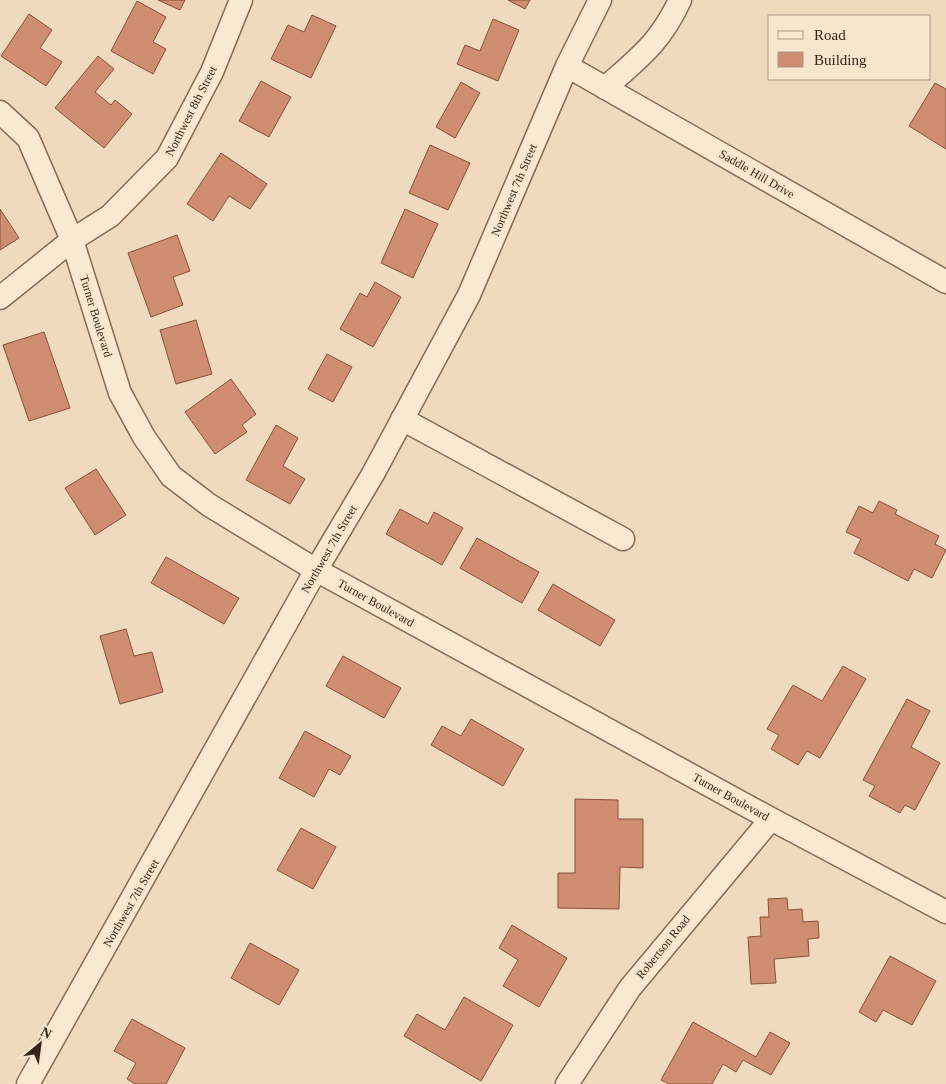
<svg xmlns="http://www.w3.org/2000/svg" width="946" height="1084" font-family="'Times New Roman',serif">
  <style>
    .building { fill: #cf8d71; stroke: #88503b }
    .lines { fill: none; stroke-linecap: round; stroke-linejoin: round }
    .minor-casing { stroke: #886a56; stroke-width: 25 }
    .minor { stroke: #fae9d0; stroke-width: 22 }
    .labels { text-anchor: middle; stroke-width: 5; stroke-linejoin: round; paint-order: stroke }
    .street-label { font-size: 12px; fill: #36251b; stroke: #f7e5cd }
  </style>
  <rect width="100%" height="100%" fill="#efdabd"/>
  <path class="building" d="M158,0H185L180,10Z
    M508,0H530L525,9Z
    M137,1L166,17L153,42L166,49L153,74L111,51Z
    M29,14L52,30L40,48L62,62L46,86L1,56Z
    M312,15L336,26L311,78L271,59L288,25L304,32Z
    M493,19L519,30L498,81L457,64L465,45L480,51Z
    M98,56L114,69L95,92L111,105L115,100L132,114L104,148L55,108Z
    M261,81L291,97L269,137L239,121Z
    M461,82L480,93L455,138L436,127Z
    M935,83L946,89V149L909,126Z
    M430,145L470,163L448,210L409,193Z
    M221,153L267,184L250,209L229,196L213,221L187,204Z
    M0,209L19,238L0,250Z
    M405,209L438,224L413,278L381,263Z
    M177,235L190,271L173,277L183,305L151,317L128,253Z
    M375,282L401,297L373,347L340,329L360,293L367,297Z
    M196,320L212,374L176,384L160,330Z
    M44,332L70,408L29,421L3,345Z
    M327,354L352,367L333,402L308,389Z
    M231,379L256,414L242,425L247,432L215,454L185,412Z
    M276,425L298,438L283,466L305,479L290,504L246,480Z
    M96,469L126,515L95,535L65,488Z
    M879,501L897,510L895,514L939,536L935,544L946,550L932,578L914,569L908,581L854,553L861,539L846,532L859,506L873,513Z
    M400,509L428,524L434,512L463,528L442,565L386,534Z
    M477,538L539,572L522,603L460,568Z
    M166,557L239,598L224,624L151,583Z
    M553,584L615,620L600,646L538,610Z
    M126,629L134,656L152,652L163,692L120,704L100,636Z
    M343,656L401,688L384,718L326,686Z
    M843,666L866,679L820,758L807,751L798,765L771,749L779,735L767,729L793,685L822,701Z
    M907,699L930,711L911,747L940,763L915,810L905,805L900,813L869,796L875,786L863,780Z
    M471,719L524,749L503,786L431,745L442,726L461,736Z
    M305,731L351,756L340,775L329,769L314,797L279,778Z
    M575,799L618,800V819H643V868L620,867L619,909L558,908V873H575Z
    M301,828L336,847L313,889L277,870Z
    M787,898L788,910L802,909L803,922L818,921L819,938L808,939L809,956L774,959L776,983L751,984L748,937L761,936L760,917H769L768,899Z
    M512,925L567,958L539,1007L503,986L518,960L499,948Z
    M250,943L299,970L279,1005L231,978Z
    M890,956L936,981L912,1025L883,1010L876,1022L859,1012Z
    M464,997L513,1025L481,1081L404,1036L417,1014L445,1030Z
    M132,1019L185,1048L166,1084H135L127,1079L136,1063L114,1051Z
    M693,1022L756,1057L770,1032L790,1043L771,1075L743,1060L736,1072L723,1064L712,1084H669L661,1080Z"/>
  <g class="lines">
    <g class="minor-casing">
      <path id="minor" d="M567,66L946,282
        M605,88C640,57 660,43 680,0
        M0,112L28,138L72,240L120,393L144,437L171,476L209,505L316,570L771,819L946,912
        M0,298L72,240L110,216L167,158L212,72L241,0
        M402,419L623,539
        M28,1084L316,570L373,474L469,295L567,66L600,0
        M567,1084L630,988L771,819"/>
    </g>
    <use href="#minor" class="minor"/>
  </g>
  <g class="labels">
    <g class="street-label">
      <text transform="translate(191 111) rotate(-63)" y="4">Northwest 8th Street</text>
      <text transform="translate(757 174) rotate(30)" y="4">Saddle Hill Drive</text>
      <text transform="translate(514 190) rotate(-67)" y="4">Northwest 7th Street</text>
      <text transform="translate(96 316) rotate(73)" y="4">Turner Boulevard</text>
      <text transform="translate(329 549) rotate(-60)" y="4">Northwest 7th Street</text>
      <text transform="translate(376 603) rotate(29)" y="4">Turner Boulevard</text>
      <text transform="translate(731 797) rotate(29)" y="4">Turner Boulevard</text>
      <text transform="translate(131 903) rotate(-60)" y="4">Northwest 7th Street</text>
      <text transform="translate(663 947) rotate(-51)" y="4">Robertson Road</text>
    </g>
  </g>
  <rect x="768" y="15" width="162" height="65" fill="#f7e5cd" stroke="#aa9886"/>
  <rect x="778" y="31" width="25" height="8" fill="#fae9d0" stroke="#aa9886"/>
  <text x="814" y="40" font-size="15" fill="#36251b">Road</text>
  <rect x="778" y="52" width="25" height="15" fill="#cf8d71" stroke="#aa9886"/>
  <text x="814" y="65" font-size="15" fill="#36251b">Building</text>
  <g transform="translate(40 1044) rotate(29)" stroke="#f7e5cd" stroke-width="4" paint-order="stroke">
  <path d="M0-4L9 19L0 12L-9 19Z" fill="#36251b"/>
  <text y="-8" font-size="14" font-weight="bold" text-anchor="middle" fill="#36251b">N</text>
  </g>
</svg>
